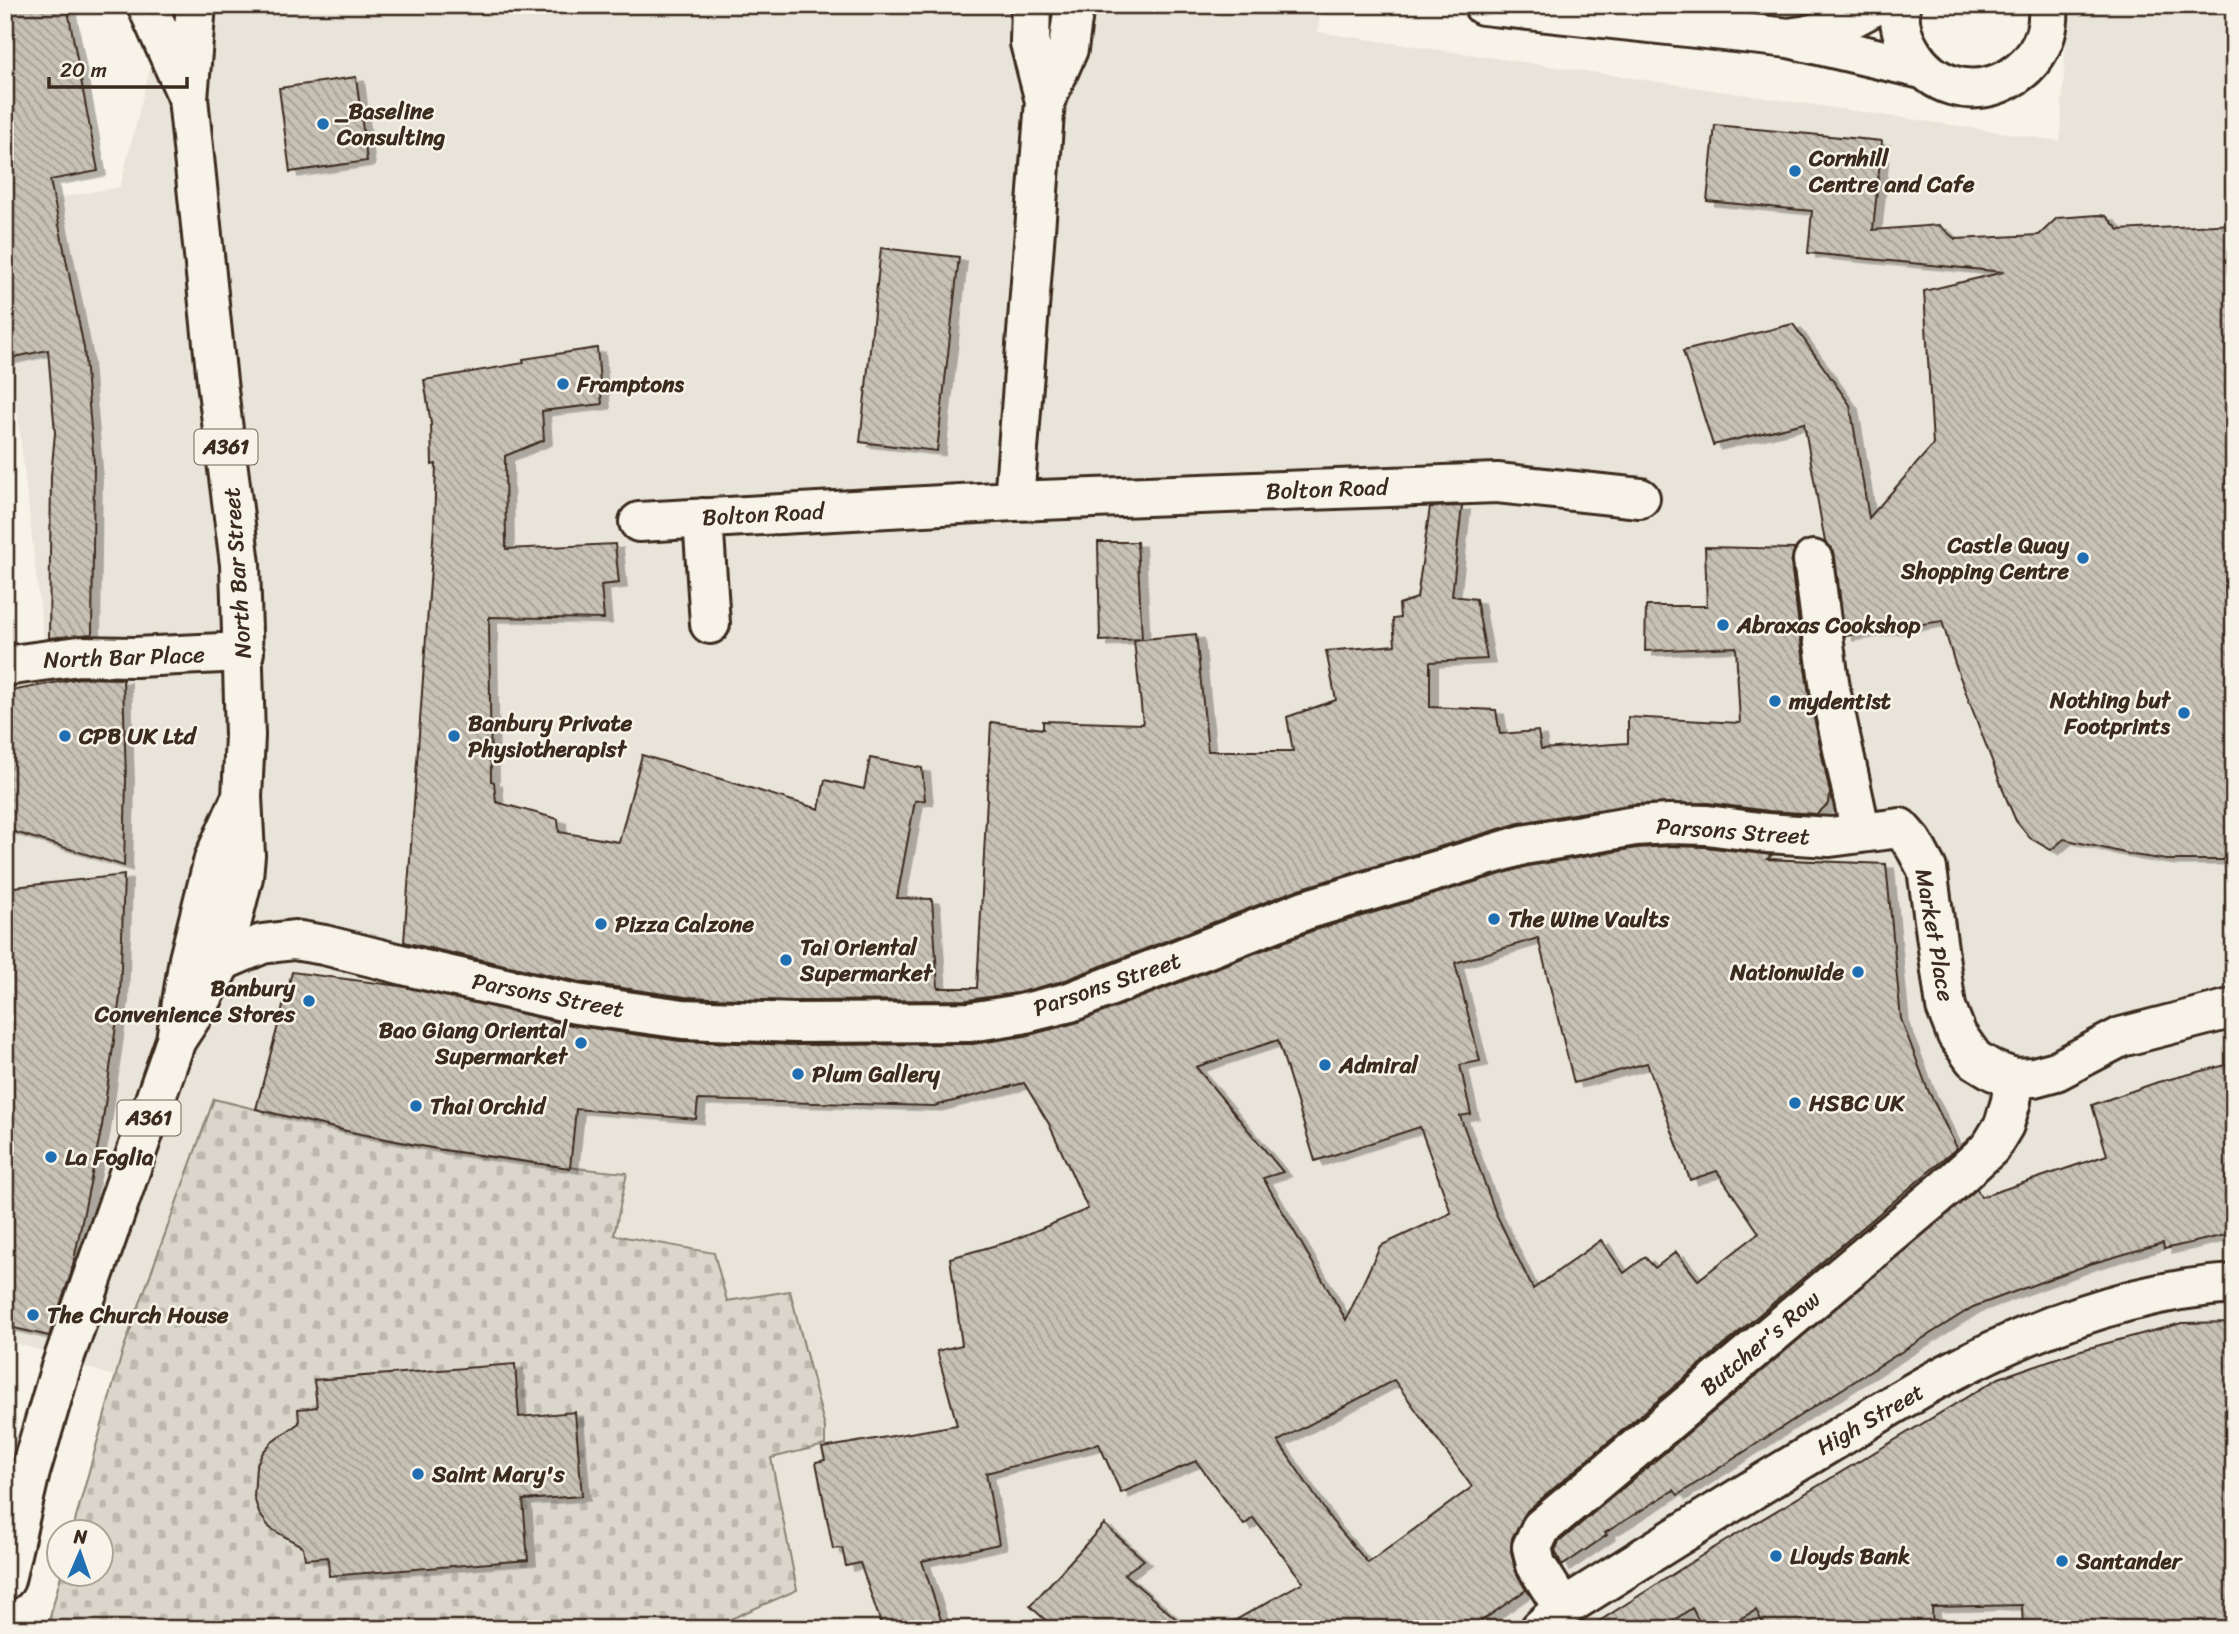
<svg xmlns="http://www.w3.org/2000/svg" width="2239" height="1634" font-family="Sriracha,sans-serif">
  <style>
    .built { fill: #e9e4d9 }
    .cemetery { fill: url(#cemetery-stones); stroke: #8b8074; stroke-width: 2 }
    .building { fill: url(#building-back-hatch); stroke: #3b2a1e; stroke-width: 2; fill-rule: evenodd; filter: url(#shadow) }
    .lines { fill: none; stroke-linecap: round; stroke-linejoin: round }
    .street-casing { stroke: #3b2a1e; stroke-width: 44 }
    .secondary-casing { stroke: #3b2a1e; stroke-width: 44 }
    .primary-casing { stroke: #3b2a1e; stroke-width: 44 }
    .street { stroke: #f7f3e8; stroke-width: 38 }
    .secondary { stroke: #f7f3e8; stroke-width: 38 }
    .primary { stroke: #f7f3e8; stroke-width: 38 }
    .poi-dot { fill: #1f6fb2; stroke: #f7f3e8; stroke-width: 2.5 }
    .labels { text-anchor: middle; stroke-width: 5; stroke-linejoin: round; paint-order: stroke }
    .shield { fill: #f7f3e8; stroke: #73665b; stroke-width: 2 }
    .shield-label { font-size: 21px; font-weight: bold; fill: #3b2a1e }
    .poi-label { font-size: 23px; font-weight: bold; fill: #3b2a1e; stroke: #f7f3e8; text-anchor: start }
    .street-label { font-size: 23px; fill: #3b2a1e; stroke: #f7f3e8 }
  </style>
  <defs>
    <pattern id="cemetery-stones" width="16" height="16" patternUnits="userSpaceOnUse" patternTransform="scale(1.75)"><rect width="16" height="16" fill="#dbd6cb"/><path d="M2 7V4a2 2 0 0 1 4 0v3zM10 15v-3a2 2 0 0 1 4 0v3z" fill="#bdb8ae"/></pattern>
    <pattern id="building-back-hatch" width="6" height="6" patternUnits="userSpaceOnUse" patternTransform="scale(1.75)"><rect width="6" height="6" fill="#c8c1b6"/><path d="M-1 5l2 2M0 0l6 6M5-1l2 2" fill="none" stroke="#a49d93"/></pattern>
    <filter id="shadow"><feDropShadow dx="8" dy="4.5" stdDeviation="0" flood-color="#0004"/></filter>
  </defs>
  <rect width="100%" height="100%" fill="#f7f3e8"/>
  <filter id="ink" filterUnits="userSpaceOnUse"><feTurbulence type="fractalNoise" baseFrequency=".0143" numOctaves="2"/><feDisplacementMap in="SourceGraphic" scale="14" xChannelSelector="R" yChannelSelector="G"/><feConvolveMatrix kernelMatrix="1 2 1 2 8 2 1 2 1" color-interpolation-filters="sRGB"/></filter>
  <g filter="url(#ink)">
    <path class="built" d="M166,5H1321L1318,32L2060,141L2068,5H2234V1629H709L797,1590L771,1458L825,1444V1428L790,1292L727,1301L713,1253L614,1235L627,1173L539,1164L437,1149L351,1132L123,1350L115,1377L5,1339V658L44,642L5,305V207L120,187Z"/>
    <path class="cemetery" d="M214,1099C288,1117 362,1136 437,1149C500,1160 564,1167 627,1173L614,1235L714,1253L727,1301L790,1291L825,1428V1445L771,1458L797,1590L708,1629H47L61,1575L102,1574V1532H72L123,1350Z"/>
    <path class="building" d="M5,5H67L98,171L50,180L84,348L94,463L92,634L49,638L51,476L55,433L48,350L5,359V279L13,278L5,209Z
      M356,77L367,161L290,172L279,88Z
      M1715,125L1882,141L1873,230L1939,225L1955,239L2039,235L2057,218L2098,215L2106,216L2119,230L2234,224V860H2167L2133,855L2064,839L2051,850L2030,838L2016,821L2007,800L1955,664L1942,621L1845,636L1835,557L1831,547L1825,542L1804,423L1713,445L1683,351L1793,324L1850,405L1869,518L1933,445L1924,291L2004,272L1808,253L1812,211L1707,201Z
      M881,248L959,257L937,451L860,442Z
      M597,348L602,404L542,411L544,440L505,456L506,549L615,544L619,583L601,585L604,619L489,617L491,781L494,782L496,802L558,819L559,832L619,842L642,755L819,809L825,780L864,789L870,758L922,768L925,800L915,801L897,898L932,899L938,988H977L991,722L1043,729V721L1143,724L1134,640L1196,634L1208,751H1293L1287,717L1336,700L1326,651L1395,645L1393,619L1400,618L1399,604L1417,598L1430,507L1462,506L1452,596L1476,599L1487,659L1430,662V707L1496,710L1500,734L1538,731L1541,749L1628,743V717L1740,723L1736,647L1645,651L1646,606H1707L1705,547L1795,549L1791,563L1801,642L1809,694L1830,793L1829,803L1817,814L1769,811L1708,803L1634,804L1519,823L1299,889L1063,981L1017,993L968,1000L795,1001L685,997L580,982L404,942L434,526L436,464L432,465L431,424L424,380L524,363L523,359Z
      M1098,542H1137L1142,639L1100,641Z
      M80,678L123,679L126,780L124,866L5,829V692Z
      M1669,846L1705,847L1772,855L1767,859L1886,864L1901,1019L1928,1090L1957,1148L1527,1511L1512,1538L1511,1551L1515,1570L1526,1590L1470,1629H1220L1303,1582L1253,1518L1244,1525L1196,1461L1121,1493L1099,1444L986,1473L999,1544L922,1561L944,1629H883L860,1563L846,1566L842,1548L833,1549L816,1462L825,1460L822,1448L957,1425L937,1351L962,1345L950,1258L1011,1241L1088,1209L1049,1124L1024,1083L934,1106L698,1100L696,1119L576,1109L570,1168L437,1149L351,1132L256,1109L292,972L400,986L571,1025L680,1041L795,1045L973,1044L1025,1036L1075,1023L1312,931L1528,866L1637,848ZM1538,938L1574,1083L1647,1063L1690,1180L1717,1171L1759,1233L1698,1280L1676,1252L1655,1268L1645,1257L1624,1273L1601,1240L1533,1289L1496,1214L1460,1116L1471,1114L1460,1065L1480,1061L1455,963ZM1278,1040L1315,1161L1420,1127L1451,1213L1380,1246L1346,1320L1263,1178L1283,1172L1196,1067ZM1394,1380L1472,1487L1368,1563L1332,1521L1278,1441Z
      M124,875L120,997L102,1126L71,1274L49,1336L5,1326V888Z
      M2234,1063V1233L2164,1249L2163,1243L2090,1264L1973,1307L1804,1413L1678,1495L1674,1490L1605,1533L1607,1535L1562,1566L1555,1550L1559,1542L1977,1189L1981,1197L2107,1155L2092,1105L2158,1082Z
      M2234,1322V1629H2023L2022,1605L1932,1607L1933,1629H1766L1756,1610L1721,1629H1703L1692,1608L1661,1629H1587L1712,1549L1999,1378L2074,1352L2182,1323Z
      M515,1364L519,1417L575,1412L582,1496L523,1500L528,1560L329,1576L328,1557L305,1559L303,1547L270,1528L259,1513L254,1497L256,1466L263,1452L272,1442L299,1423L298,1409L317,1407L314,1380Z
      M1104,1524L1144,1560L1124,1574L1188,1629H1055L1030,1606Z"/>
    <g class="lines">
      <g class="street-casing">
        <path id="street" d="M1045,101L1068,49L1074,5
          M1014,501L1045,101L1030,43L1031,5
          M703,518L710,624
          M639,522L1014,501L1497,483L1640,498
          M1813,560L1830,689L1861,833
          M5,666L79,656L135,657L244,652
          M222,961L262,944L294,940L324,945L420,969L576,1004L683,1019L795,1023L970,1022L1021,1014L1070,1002L1305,910L1523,845L1635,826L1669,824L1707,825L1767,833L1830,837L1900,828L1913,843L1927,869L1946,1007L1957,1035L1974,1059L1994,1071L2014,1078L2034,1077L2056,1071L2121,1037L2234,1008
          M1563,1608L1536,1565L1532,1547L1541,1528L1945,1189L1990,1148L2004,1125L2011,1101L2014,1078
          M1540,1629L1563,1608C1654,1551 1745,1493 1838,1438C1873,1417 1907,1395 1943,1376C2031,1329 2133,1290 2234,1284"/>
      </g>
      <g class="secondary-casing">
        <path id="secondary" d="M1483,5L1789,38L1922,69
          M1900,5C1898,25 1903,40 1913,55C1956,121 2055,81 2048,5
          M1795,37C1825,34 1850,19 1876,5"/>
      </g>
      <g class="primary-casing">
        <path id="primary" d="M147,5L186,93
          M176,1040L199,1005L222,961L243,877L245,855L242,797L245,736L240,564L217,382L188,98L196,5
          M5,1580L30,1472L61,1367L176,1040L189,959L214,859L239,803"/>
      </g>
      <use href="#street" class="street"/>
      <use href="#secondary" class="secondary"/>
      <use href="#primary" class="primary"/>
    </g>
  </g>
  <g class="poi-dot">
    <circle cx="323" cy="124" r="7"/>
    <circle cx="1795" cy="171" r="7"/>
    <circle cx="563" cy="384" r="7"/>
    <circle cx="2083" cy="558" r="7"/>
    <circle cx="1723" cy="625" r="7"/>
    <circle cx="1775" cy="701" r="7"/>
    <circle cx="2184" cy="713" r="7"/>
    <circle cx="65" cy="736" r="7"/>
    <circle cx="454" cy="736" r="7"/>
    <circle cx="1494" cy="919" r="7"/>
    <circle cx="601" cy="924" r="7"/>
    <circle cx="786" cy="960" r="7"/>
    <circle cx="1858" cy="972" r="7"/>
    <circle cx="309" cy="1001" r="7"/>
    <circle cx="581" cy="1043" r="7"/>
    <circle cx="1325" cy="1065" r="7"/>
    <circle cx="798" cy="1074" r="7"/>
    <circle cx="1795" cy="1103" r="7"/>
    <circle cx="416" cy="1106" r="7"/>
    <circle cx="51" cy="1157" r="7"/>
    <circle cx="33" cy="1315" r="7"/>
    <circle cx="418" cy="1474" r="7"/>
    <circle cx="1776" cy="1556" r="7"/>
    <circle cx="2062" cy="1561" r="7"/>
  </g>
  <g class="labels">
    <g class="shield">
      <rect x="194.5" y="429.5" width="63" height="35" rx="5"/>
      <rect x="117.5" y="1100.5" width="63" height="35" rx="5"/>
    </g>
    <g class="shield-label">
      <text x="226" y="454">A361</text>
      <text x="149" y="1125">A361</text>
    </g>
    <g class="poi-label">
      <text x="337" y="119">_Baseline<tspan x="337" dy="26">Consulting</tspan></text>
      <text x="1809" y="166">Cornhill<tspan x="1809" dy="26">Centre and Cafe</tspan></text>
      <text x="577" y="392">Framptons</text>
      <text x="2069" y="553" text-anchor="end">Castle Quay<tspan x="2069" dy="26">Shopping Centre</tspan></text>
      <text x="1737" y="633">Abraxas Cookshop</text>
      <text x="2170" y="708" text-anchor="end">Nothing but<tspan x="2170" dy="26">Footprints</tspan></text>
      <text x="1789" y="709">mydentist</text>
      <text x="468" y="731">Banbury Private<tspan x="468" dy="26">Physiotherapist</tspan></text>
      <text x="79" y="744">CPB UK Ltd</text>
      <text x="1508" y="927">The Wine Vaults</text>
      <text x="615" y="932">Pizza Calzone</text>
      <text x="800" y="955">Tai Oriental<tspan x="800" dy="26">Supermarket</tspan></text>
      <text x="1844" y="980" text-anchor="end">Nationwide</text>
      <text x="295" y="996" text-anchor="end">Banbury<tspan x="295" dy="26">Convenience Stores</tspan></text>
      <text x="567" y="1038" text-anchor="end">Bao Giang Oriental<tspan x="567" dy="26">Supermarket</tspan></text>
      <text x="1339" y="1073">Admiral</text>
      <text x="812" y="1082">Plum Gallery</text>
      <text x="1809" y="1111">HSBC UK</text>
      <text x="430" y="1114">Thai Orchid</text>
      <text x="65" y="1165">La Foglia</text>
      <text x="47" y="1323">The Church House</text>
      <text x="432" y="1482">Saint Mary's</text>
      <text x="1790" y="1564">Lloyds Bank</text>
      <text x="2076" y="1569">Santander</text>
    </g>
    <g class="street-label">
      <text transform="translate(1327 489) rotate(-2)" y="8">Bolton Road</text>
      <text transform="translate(763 514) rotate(-3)" y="8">Bolton Road</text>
      <text transform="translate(237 573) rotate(-94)" y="8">North Bar Street</text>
      <text transform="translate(124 657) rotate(-2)" y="8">North Bar Place</text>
      <text transform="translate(1733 831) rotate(4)" y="8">Parsons Street</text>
      <text transform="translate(1935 935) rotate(80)" y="8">Market Place</text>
      <text transform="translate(1107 984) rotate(-19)" y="8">Parsons Street</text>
      <text transform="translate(548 995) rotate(11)" y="8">Parsons Street</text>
      <text transform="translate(1760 1343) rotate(-40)" y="8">Butcher's Row</text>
      <text transform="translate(1870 1419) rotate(-30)" y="8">High Street</text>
    </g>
  </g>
  <rect width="2239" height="1634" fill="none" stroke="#f7f3e8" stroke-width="28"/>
  <rect x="14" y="14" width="2211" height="1606" fill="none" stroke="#3b2a1e" stroke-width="2.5" filter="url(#ink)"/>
  <g transform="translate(80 1553) rotate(2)"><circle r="33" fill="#f7f3e8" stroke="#aca397" stroke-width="2"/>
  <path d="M0-5L12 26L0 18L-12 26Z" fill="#1f6fb2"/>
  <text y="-10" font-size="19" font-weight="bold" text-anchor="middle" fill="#3b2a1e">N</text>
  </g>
  <path d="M49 77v10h138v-10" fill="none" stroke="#3b2a1e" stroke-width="3.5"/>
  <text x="60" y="77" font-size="21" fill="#3b2a1e" stroke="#f7f3e8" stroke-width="5" paint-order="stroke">20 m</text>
</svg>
